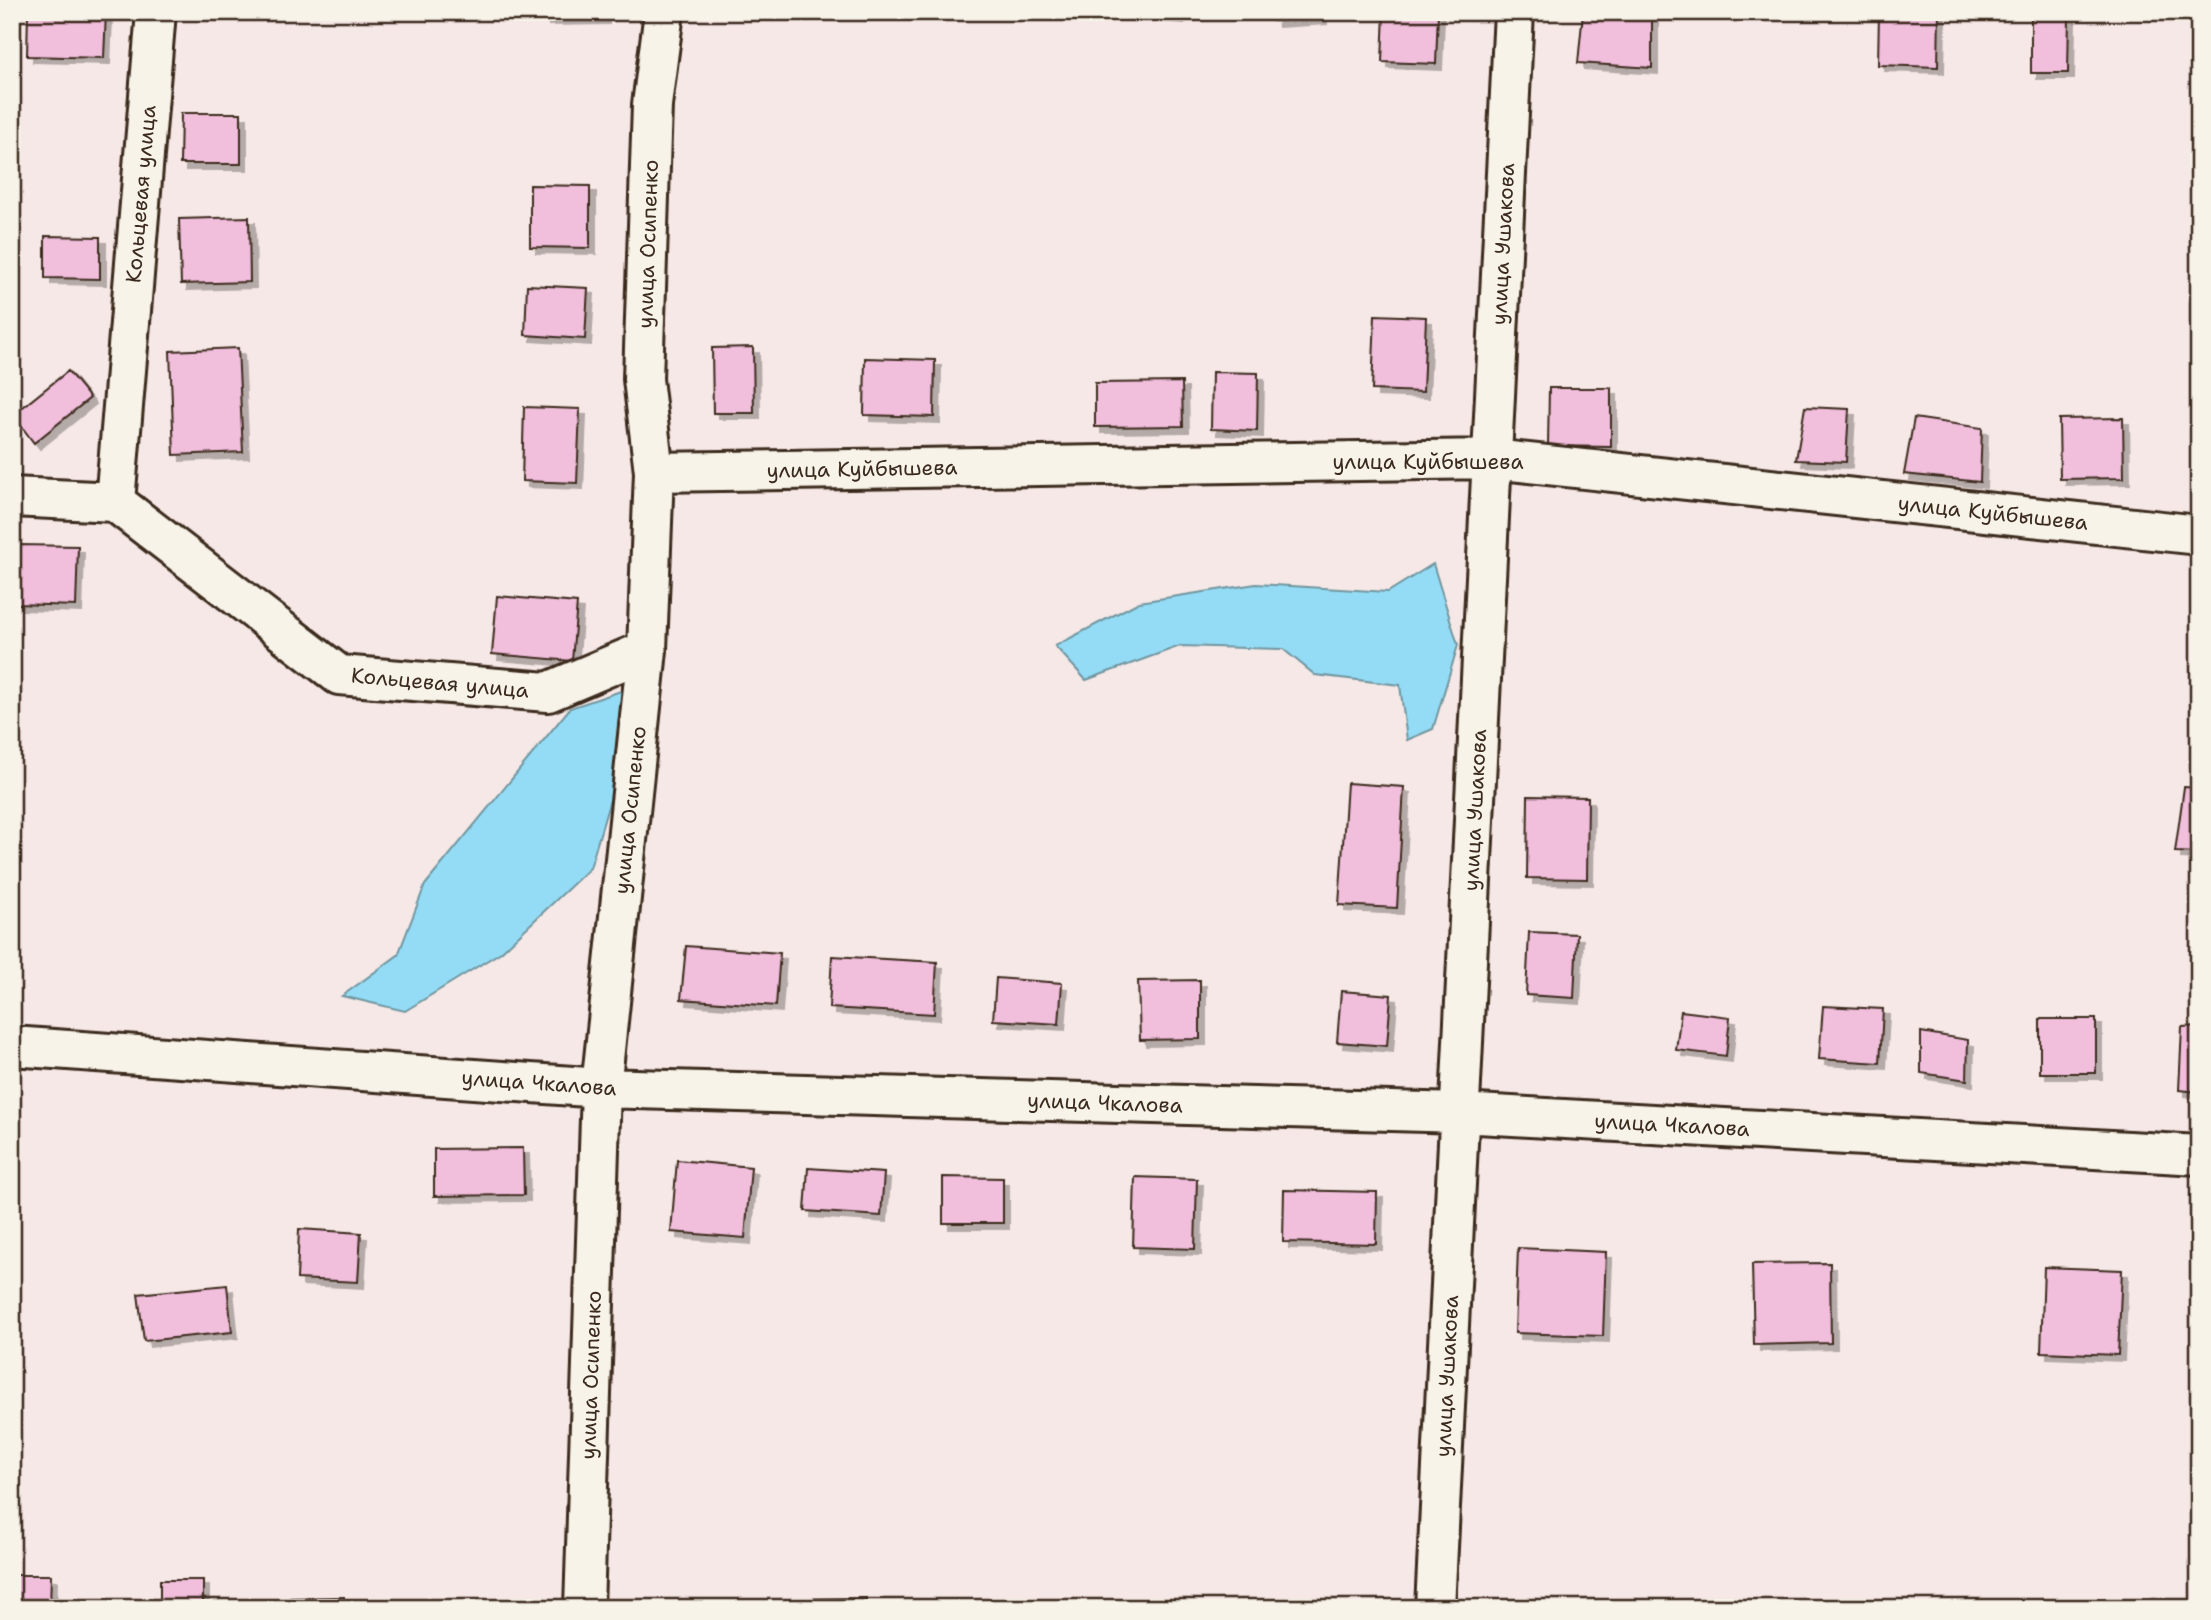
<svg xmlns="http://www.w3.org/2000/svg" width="2211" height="1620" font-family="'Shantell Sans',sans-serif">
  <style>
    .water { fill: #94dcf5; stroke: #70959f; stroke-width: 2 }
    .building { fill: #f1bedc; stroke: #3b2a1e; stroke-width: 2; filter: url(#shadow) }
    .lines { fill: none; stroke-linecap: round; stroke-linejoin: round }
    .minor-casing { stroke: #3b2a1e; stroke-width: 44 }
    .minor { stroke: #f7f3e8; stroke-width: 38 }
    .labels { text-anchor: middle; stroke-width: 5; stroke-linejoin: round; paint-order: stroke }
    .street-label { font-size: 21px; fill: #3b2a1e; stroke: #f7f3e8 }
  </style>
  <defs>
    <filter id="shadow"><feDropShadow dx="6" dy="6" stdDeviation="0" flood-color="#0004"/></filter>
  </defs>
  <rect width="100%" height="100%" fill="#f6e8e6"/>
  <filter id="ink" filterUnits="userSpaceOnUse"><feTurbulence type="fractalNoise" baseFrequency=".0143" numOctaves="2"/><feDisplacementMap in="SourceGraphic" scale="14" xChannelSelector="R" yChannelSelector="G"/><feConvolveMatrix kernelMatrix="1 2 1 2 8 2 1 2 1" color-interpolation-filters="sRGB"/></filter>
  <g filter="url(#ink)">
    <path class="water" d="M1433,564L1458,645L1433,729L1407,740L1400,685L1315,675L1283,649L1180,646L1086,680L1055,646L1139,602L1256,584L1388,592Z
      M624,690L619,769L590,868L501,952L405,1011L342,996L398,955L425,885L570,708Z"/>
    <path class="building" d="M28,12H106L104,58L27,56Z
      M543,12H603V18L543,19Z
      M1111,12H1178V17Z
      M1272,12H1320L1321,18L1273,21Z
      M1384,12H1438L1436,64L1382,62Z
      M1583,12H1652V68L1578,63Z
      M1879,12H1939L1938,67L1878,65Z
      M2031,15L2069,16L2068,73H2031Z
      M181,113H241V164H180Z
      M530,185L590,186V248L530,247Z
      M249,217L250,282L181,284L179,219Z
      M45,236L100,237V279L45,278Z
      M527,285L588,288L585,339L525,335Z
      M1375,315L1426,317L1423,392L1372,390Z
      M753,347L754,413H713L712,348Z
      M238,348L243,452L174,455L170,351Z
      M865,358L935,360L934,417L864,415Z
      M68,371L90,398L34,443L13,415Z
      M1212,372L1258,373L1257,431L1211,429Z
      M1182,382L1183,426L1095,427V383Z
      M1549,388H1611V447L1548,446Z
      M524,407L580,409L577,483L522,481Z
      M1805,407L1849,409L1846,462L1796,460Z
      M1914,418L1982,428L1980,482L1904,474Z
      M2123,418L2124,478L2060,479L2059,419Z
      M19,545L78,546L76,606L16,604Z
      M497,596L577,603L572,661L492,654Z
      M1347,783L1404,787L1397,908L1339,905Z
      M2184,787L2199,788V853L2175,852Z
      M1528,796L1588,797L1587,879L1527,878Z
      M1529,932L1577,934L1574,998L1526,995Z
      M686,946L780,953L776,1006L681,999Z
      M832,956L937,962L934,1014L829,1008Z
      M996,978L1062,983L1059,1024L993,1020Z
      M1200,980V1039L1140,1040L1138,981Z
      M1341,991L1391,995L1387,1046L1337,1042Z
      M1823,1006L1883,1009L1880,1063L1819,1059Z
      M1681,1011L1730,1017L1726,1056L1676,1050Z
      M2040,1019H2096V1073H2040Z
      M2199,1026V1092L2179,1090L2182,1027Z
      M1921,1032L1968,1040L1967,1080L1921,1073Z
      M523,1148L524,1195L434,1196V1149Z
      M677,1160L751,1167L745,1238L671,1232Z
      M808,1168L884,1173L881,1216L805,1211Z
      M943,1177L1003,1178V1223H943Z
      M1135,1177L1197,1179L1195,1249L1133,1247Z
      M1284,1190L1377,1192L1376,1244L1283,1242Z
      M299,1229L361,1233L358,1282L297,1279Z
      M1518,1248L1606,1252L1603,1336L1515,1333Z
      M1830,1263L1831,1343L1754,1345L1752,1264Z
      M2044,1267L2122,1270L2118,1355L2041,1352Z
      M227,1285L232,1332L144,1341L138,1294Z
      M12,1575H51L50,1608H12Z
      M160,1580H203V1608H160Z
      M344,1597V1608H290V1598Z
      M866,1598V1608H806V1599Z"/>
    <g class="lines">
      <g class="minor-casing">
        <path id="minor" d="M654,472L1492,459L2199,535
          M12,497L115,502L339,675L548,692L647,650
          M115,502L156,12
          M12,1046L601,1088L1460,1113L2199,1155
          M584,1608L601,1088L647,650L654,472L643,379L652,105L664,12
          M1435,1608L1514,12"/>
      </g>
      <use href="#minor" class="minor"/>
    </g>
  </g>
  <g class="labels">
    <g class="street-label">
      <text transform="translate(141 194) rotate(-85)" y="7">Кольцевая улица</text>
      <text transform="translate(648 244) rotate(-88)" y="7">улица Осипенко</text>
      <text transform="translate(1503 244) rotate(-87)" y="7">улица Ушакова</text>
      <text x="1428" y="469">улица Куйбышева</text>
      <text transform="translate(862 469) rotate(-1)" y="7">улица Куйбышева</text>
      <text transform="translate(1993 513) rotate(6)" y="7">улица Куйбышева</text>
      <text transform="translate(440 683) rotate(5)" y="7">Кольцевая улица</text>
      <text transform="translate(630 810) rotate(-84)" y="7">улица Осипенко</text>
      <text transform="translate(1475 810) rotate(-87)" y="7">улица Ушакова</text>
      <text transform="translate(539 1083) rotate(4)" y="7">улица Чкалова</text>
      <text transform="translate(1105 1103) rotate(2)" y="7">улица Чкалова</text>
      <text transform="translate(1672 1125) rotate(3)" y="7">улица Чкалова</text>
      <text transform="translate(591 1375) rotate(-88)" y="7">улица Осипенко</text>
      <text transform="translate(1447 1376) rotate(-87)" y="7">улица Ушакова</text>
    </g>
  </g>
  <rect width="2211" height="1620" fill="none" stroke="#f7f3e8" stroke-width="42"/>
  <rect x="21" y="21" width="2169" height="1578" fill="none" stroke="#3b2a1e" stroke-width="2.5" filter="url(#ink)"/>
</svg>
